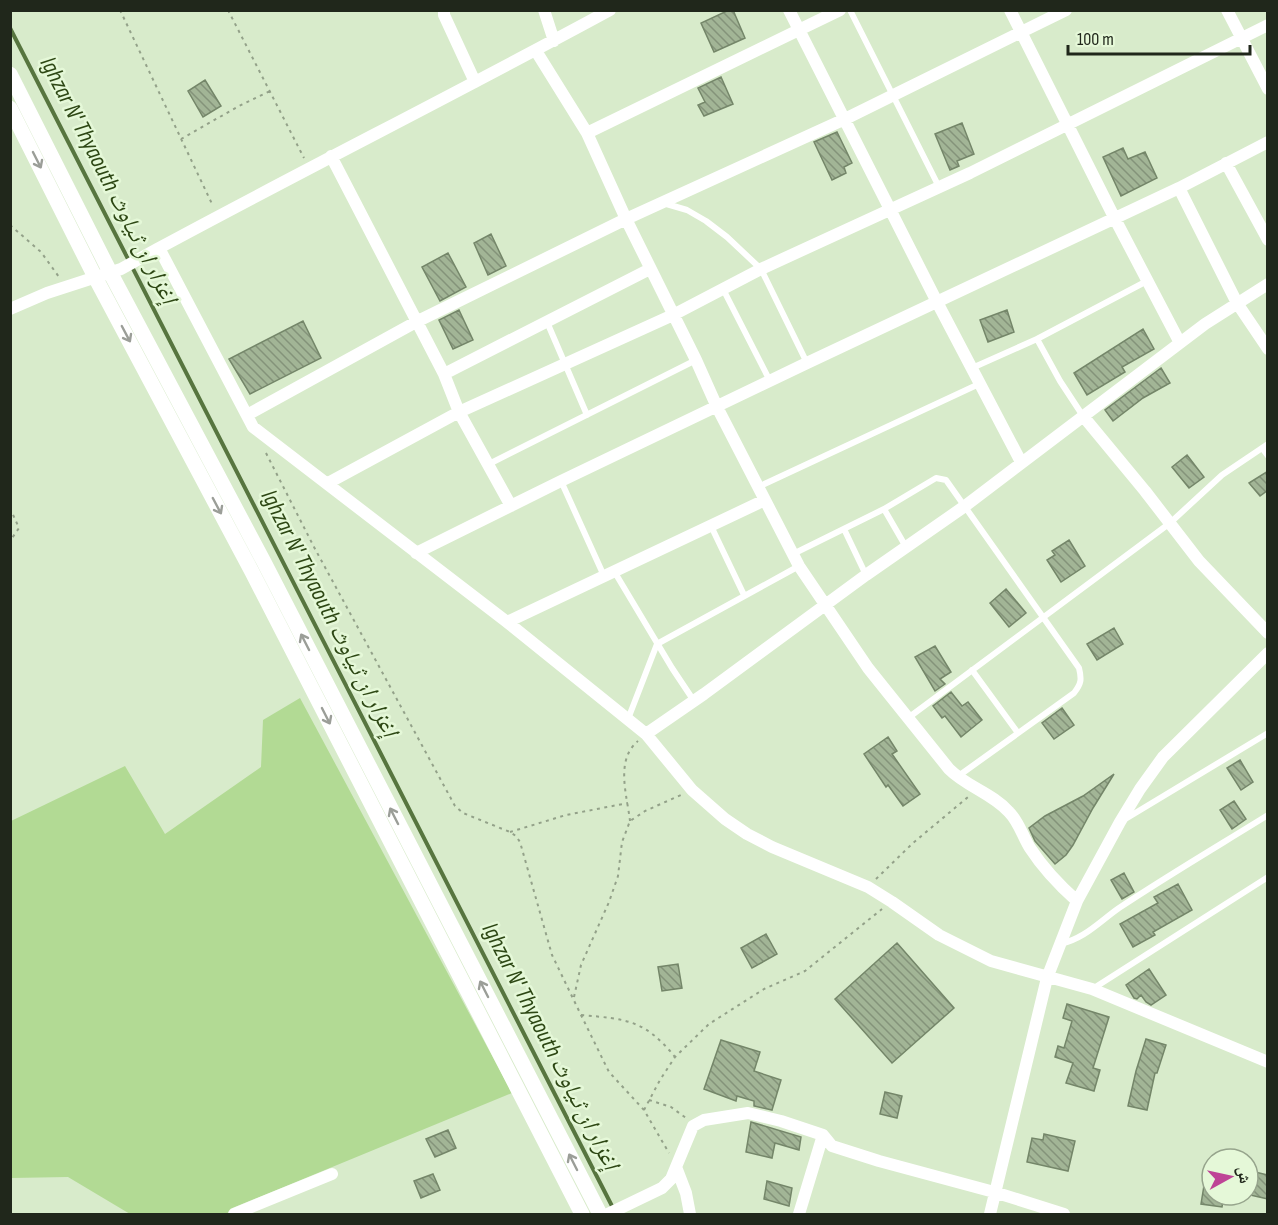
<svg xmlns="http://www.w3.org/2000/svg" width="1278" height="1225" font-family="'Sofia Sans Condensed','Noto Naskh Arabic',sans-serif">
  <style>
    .grass { fill: #b2da94 }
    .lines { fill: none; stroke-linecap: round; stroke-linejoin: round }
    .stream { stroke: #57753f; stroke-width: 4 }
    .building { fill: url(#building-back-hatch); stroke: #748669; stroke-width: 1.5 }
    .path { stroke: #93a189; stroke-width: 2; stroke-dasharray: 3 4.5; stroke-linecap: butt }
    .service { stroke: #fff; stroke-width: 6 }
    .minor { stroke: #fff; stroke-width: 12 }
    .tertiary { stroke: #fff; stroke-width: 15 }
    .oneway { stroke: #9b9e98 }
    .labels { text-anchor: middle; stroke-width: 5; stroke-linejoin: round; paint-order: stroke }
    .water-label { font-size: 24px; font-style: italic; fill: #2d4714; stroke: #e5f8d8 }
  </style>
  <defs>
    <pattern id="building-back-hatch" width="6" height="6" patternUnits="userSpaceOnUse" patternTransform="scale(1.5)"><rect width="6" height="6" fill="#a2b596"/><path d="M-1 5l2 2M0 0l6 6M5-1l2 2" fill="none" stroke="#84937a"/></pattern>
  </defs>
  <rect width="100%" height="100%" fill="#d8ebcb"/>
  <path class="grass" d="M300,698L512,1093L230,1209L232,1214H130L68,1177L11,1178V821L125,766L165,834L261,767L263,720Z"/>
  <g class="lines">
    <path class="stream" d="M10,28L613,1208"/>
  </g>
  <path class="building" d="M729,10H733L745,38L714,52L701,23Z
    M721,77L733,104L704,116L698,105L705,102L698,88Z
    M205,80L221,106L203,117L188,91Z
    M962,123L974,154L957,161L959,166L950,170L935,134Z
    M837,132L852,163L844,167L846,173L832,180L814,142Z
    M1123,148L1128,159L1145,152L1157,178L1121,196L1103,157Z
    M491,234L506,266L488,275L474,243Z
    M448,253L466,287L440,301L422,267Z
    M459,310L473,340L453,349L439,320Z
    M1007,310L1014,332L988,342L980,320Z
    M303,321L321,358L250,394L229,359Z
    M1143,329L1154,349L1122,367L1125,372L1087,395L1074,373Z
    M1161,368L1170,383L1143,398L1113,421L1105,410Z
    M1187,455L1204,477L1189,488L1172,467Z
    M1268,471V490L1260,496L1249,483Z
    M1069,540L1085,566L1061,582L1047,560L1055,555L1052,551Z
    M1006,589L1026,613L1009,627L990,603Z
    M1114,628L1123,644L1097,660L1087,644Z
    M935,646L951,672L940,679L945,684L935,691L915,657Z
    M951,692L962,706L968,702L982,720L961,737L945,716L942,718L933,706Z
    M1062,708L1074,725L1054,739L1042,723Z
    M888,737L897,751L892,754L920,794L903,806L888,785L886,787L864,754Z
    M1240,760L1253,782L1241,790L1227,768Z
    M1114,774L1093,808L1073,845L1066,855L1055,864L1035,841L1029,828L1045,816L1083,796Z
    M1234,801L1246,819L1232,829L1220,810Z
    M1124,873L1134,892L1122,899L1111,880Z
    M1178,884L1192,910L1153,932L1155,935L1133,947L1120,924L1158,903L1154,897Z
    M766,934L777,954L752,968L741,948Z
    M897,943L954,1008L892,1063L835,999Z
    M678,964L682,988L662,991L658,967Z
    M1149,969L1166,995L1151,1005L1146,1002L1141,995L1137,999L1134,998L1126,985Z
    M1067,1004L1109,1017L1093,1068L1100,1070L1094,1091L1066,1083L1073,1063L1055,1057L1058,1046L1064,1048L1072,1021L1063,1018Z
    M1146,1039L1166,1045L1157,1073H1155L1147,1110L1128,1106L1136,1071Z
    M721,1040L760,1052L754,1071L781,1080L772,1110L754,1106V1101L737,1096L736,1101L704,1089Z
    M885,1092L902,1096L897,1118L880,1114Z
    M751,1122L801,1137L799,1150L775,1143L772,1158L746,1152Z
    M448,1130L456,1148L435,1157L426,1139Z
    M1044,1134L1075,1141L1068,1171L1027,1162L1032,1138L1043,1140Z
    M1207,1167H1212V1195H1224L1222,1207L1201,1204Z
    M1255,1172L1268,1175V1199L1250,1195Z
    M433,1174L440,1190L421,1198L414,1181Z
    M767,1181L792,1188L789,1206L764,1199Z"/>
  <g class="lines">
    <path class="path" d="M120,10L213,206
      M228,10L304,158
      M181,139L239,106L270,91
      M10,225L41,252L59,277
      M266,453L314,547L455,806L463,813L510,832L516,836L520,842L552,955L581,1015L609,1072L644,1110L669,1153
      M10,508L19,528L10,541
      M630,821C627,795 615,760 638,741
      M510,832L566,815L628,803
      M876,879L913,843L968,797
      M574,997L581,965L609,902L618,876L622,842L630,821L645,811L681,795
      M581,1015C627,1019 645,1020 675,1057
      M649,1100L671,1107L686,1118
      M644,1110L660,1080L675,1057L709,1024L764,989L805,971L882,909"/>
    <path class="service" d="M850,10L939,187
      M663,203L687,210L706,221L727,237L761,269L807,363
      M723,289L770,381
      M547,322L587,415
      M1037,339L1147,281
      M972,368L1037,339L1060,381L1083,416
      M1262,448L1268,456
      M489,464L696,360
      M561,481L604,576
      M758,487L979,384
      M884,509L936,478L946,480L1079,668C1082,680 1081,684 1074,693L957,777
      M711,526L744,595
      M844,529L866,575
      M793,554L884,509L906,547
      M614,571L672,668L694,701
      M972,670L1018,733
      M908,718L1170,523L1222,475L1268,444
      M628,719L657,644L799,566
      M1127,818L1268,733
      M1060,944C1084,939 1099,922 1119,908C1167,876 1218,846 1268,815
      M1094,988L1268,877"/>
    <path class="minor" d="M444,10V15L475,82
      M544,10L554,41
      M610,10C461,91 309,167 159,248L253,427L507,622L646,734
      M789,10L937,302L1021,462
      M1010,10L1114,217L1180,343
      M1227,10L1268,89
      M536,51L587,133L626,219L696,360L717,407L799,566L868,668L949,769C967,787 992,793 1009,812C1019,822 1023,837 1030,848C1043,868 1059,885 1077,901
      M587,133L840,10
      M331,156L444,374L459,412L511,506
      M1226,163L1268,240
      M1179,188L1237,303L1268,349
      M1268,284L1205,324L965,506L866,575L704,694L646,734L692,790L725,819L747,834L772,847L868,887L892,902L939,935L991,961L1092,989L1268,1062
      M10,309L47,293L121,269L159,248
      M444,374L650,269
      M247,415L416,322L626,219L845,119L1066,10
      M1083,416L1145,491L1199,561L1268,633
      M328,483L459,412L673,315L761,269L970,173L1268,25
      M416,553L561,481L807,363L1179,188L1268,142
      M507,622L765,500
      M676,1167L686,1193L690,1214
      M234,1214L332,1174
      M608,1214L662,1188L671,1179L693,1126L704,1120L748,1113L781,1121L823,1135L832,1146L879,1161L994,1192L1064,1214
      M799,1214L823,1135
      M990,1214L1047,978L1077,901L1120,822L1140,789L1163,757L1268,653"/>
    <path class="tertiary" d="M10,74L110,272L264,562L600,1214
      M10,108L95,277L252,572L582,1214"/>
  </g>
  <defs><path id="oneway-shaft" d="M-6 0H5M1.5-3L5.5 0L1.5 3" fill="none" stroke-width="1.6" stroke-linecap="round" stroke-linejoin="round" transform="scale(1.5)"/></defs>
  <g class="oneway">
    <use href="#oneway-shaft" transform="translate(37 160) rotate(63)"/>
    <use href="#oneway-shaft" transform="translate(126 334) rotate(62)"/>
    <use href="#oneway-shaft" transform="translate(217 506) rotate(62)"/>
    <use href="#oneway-shaft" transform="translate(305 642) rotate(-117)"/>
    <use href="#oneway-shaft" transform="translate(326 716) rotate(63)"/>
    <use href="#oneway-shaft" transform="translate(394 816) rotate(-117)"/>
    <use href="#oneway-shaft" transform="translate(484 989) rotate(-117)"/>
    <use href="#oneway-shaft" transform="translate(573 1162) rotate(-117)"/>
  </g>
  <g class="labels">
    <g class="water-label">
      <text transform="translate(109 180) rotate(63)" y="8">Ighzar N' Thyaouth إغزار ان ثياوث</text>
      <text transform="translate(330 613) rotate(63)" y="8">Ighzar N' Thyaouth إغزار ان ثياوث</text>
      <text transform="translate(551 1046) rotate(63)" y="8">Ighzar N' Thyaouth إغزار ان ثياوث</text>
    </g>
  </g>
  <rect width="1278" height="1225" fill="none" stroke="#20271b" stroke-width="24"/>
  <g transform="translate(1230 1177) rotate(82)"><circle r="28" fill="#e5f8d8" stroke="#96a48c" stroke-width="1.5"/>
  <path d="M0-4.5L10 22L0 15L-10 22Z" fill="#be4496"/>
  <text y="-9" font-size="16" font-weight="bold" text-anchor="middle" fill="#20271b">ش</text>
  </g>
  <path d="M1068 45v9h182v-9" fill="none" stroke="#20271b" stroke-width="3"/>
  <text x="1077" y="45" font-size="18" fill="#20271b" stroke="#e5f8d8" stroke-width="4.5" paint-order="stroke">100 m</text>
</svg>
